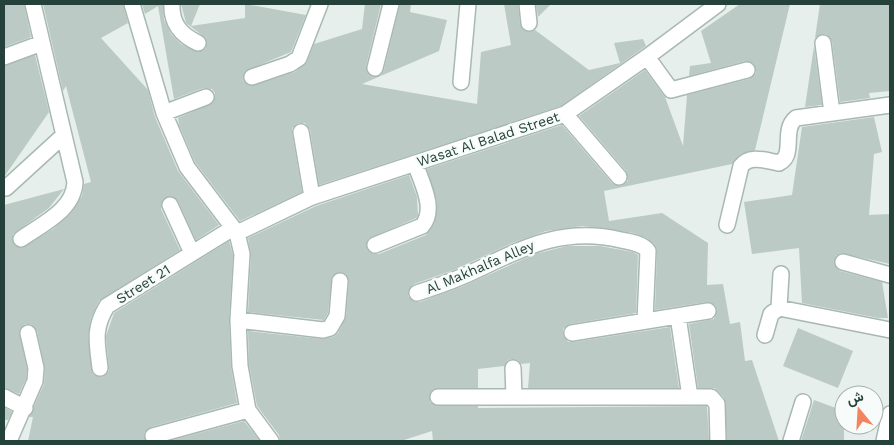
<svg xmlns="http://www.w3.org/2000/svg" width="894" height="445" font-family="'Work Sans',Vazirmatn,sans-serif">
  <style>
    .building { fill: #bbcac4 }
    .lines { fill: none; stroke-linecap: round; stroke-linejoin: round }
    .minor-casing { stroke: #a8b8b2; stroke-width: 18 }
    .minor { stroke: #fff; stroke-width: 15 }
    .labels { text-anchor: middle; stroke-width: 5; stroke-linejoin: round; paint-order: stroke }
    .street-label { font-size: 14px; fill: #24423a; stroke: #f7fbf9 }
  </style>
  <rect width="100%" height="100%" fill="#e6efeb"/>
  <path class="building" d="M4,4H24L31,37L4,47Z
    M43,4H123L128,23L101,38L148,90L155,117L178,171L219,225L196,240L178,201L171,196L163,199L161,209L180,250L99,301L91,318L88,335L93,374L102,377L109,371L106,336L114,313L229,241L233,255L229,320L231,367L237,403L151,427L144,433L146,441H28L33,417H29L44,384L45,369L37,331L31,324H25L19,331L27,369L26,379L19,394L4,388V205L64,189L49,208L13,234L14,245L22,248L53,229L69,215L82,196L84,184L91,182L66,86L63,91Z
    M142,4H163L164,20L171,34L181,44L198,52L206,48V38L186,23L181,4H200L191,26L245,18V4L306,15L291,52L245,71L243,80L251,86L295,72L307,62L314,44L362,29L365,4H381L366,66L368,74L373,77L381,75L384,70L400,4H411L410,12L447,20L439,51L362,84L477,104L481,52L511,45L504,4H518L520,24L525,31L530,32L535,30L589,70L620,63L614,43L643,39L646,46L561,106L319,185L310,130L305,123H299L292,128V133L302,192L240,221L195,162L179,125L178,118L213,103L215,93L212,89L203,88L174,99L158,6L145,14Z
    M536,4H551L538,17Z
    M740,4H790L755,150L741,154L732,164L604,191L609,221L662,213L708,243L707,285L723,284L730,324L740,322L745,361L752,360L779,441H727L724,398L715,388H698L689,324L714,319L717,310L715,305L706,302L655,310L657,251L655,245L647,238L634,233L583,226L546,231L512,243L454,270L414,284L408,291V296L415,302H420L461,287L535,254L567,246H600L633,252L638,255L636,313L570,324L563,329V335L568,342H574L670,327L679,388H528L530,363L521,364L518,360L512,359L508,360L504,366L478,369V388L434,389L430,393V402L438,406H478V408L707,406L709,441H433L432,431L401,441H280L279,435L257,406L249,365L248,331L322,339L333,337L338,333L346,317L349,281L346,274L341,272L332,276L328,313L324,320L248,312L251,255L248,238L316,206L409,175L417,197L418,216L416,218L368,239L367,249L373,254H379L426,235L434,224L437,202L427,169L562,125L612,183L621,186L628,181L626,171L579,116L645,70L665,97L683,146L687,95L749,79L756,73L754,64L745,61L689,76L690,66L711,63L701,31Z
    M820,4H890V91L869,93L870,98L840,102L832,41L826,34H821L815,38Z
    M814,46L822,105L805,107Z
    M35,55L49,112L4,177V66Z
    M874,117L882,152L874,154L869,215L890,214V264L841,253L836,256L834,264L840,271L882,282L888,318H878L802,303L799,248L752,254L744,202L792,195L802,127Z
    M798,328L853,351L838,388L783,366Z
    M814,400L844,411V441H801Z
    M4,407L12,412L8,420H4Z
    M244,421L260,441H169Z"/>
  <g class="lines">
    <g class="minor-casing">
      <path id="minor" d="M132,4L164,113L187,167L237,233L242,254L238,320L240,366L248,410L271,441
        M172,4C171,24 181,35 198,43
        M527,4L529,23
        M823,43L832,113
        M4,57L42,43
        M647,57L671,90L747,70
        M375,68L391,4
        M252,77L290,64L299,58L320,4
        M461,82L468,4
        M164,113L206,97
        M565,114L619,177
        M301,132L312,197
        M6,188L64,135
        M170,205L192,253
        M727,225L741,166C750,154 767,161 779,163C796,155 781,130 796,118L890,105
        M237,233L312,197L565,114L647,57L718,4
        M21,239C42,224 74,210 75,182L33,4
        M375,245L422,226C437,209 421,182 415,163
        M843,262L890,275
        M417,293C439,286 461,278 481,268C528,245 567,227 621,240C630,242 642,243 648,251L645,321
        M779,308L781,274
        M678,316L690,397
        M238,320L323,330L330,328L337,316L340,281
        M572,333L708,311
        M765,335L771,314L779,308L890,330
        M100,368C97,342 93,329 107,306L233,228
        M513,368L514,397
        M4,397L25,408
        M438,397H711L717,404L718,441
        M153,436L248,410
        M9,441L35,381L36,368L28,333
        M791,441L803,402
        M884,441L890,414"/>
    </g>
    <use href="#minor" class="minor"/>
  </g>
  <g class="labels">
    <g class="street-label">
      <text transform="translate(488 139) rotate(-18)" y="5">Wasat Al Balad Street</text>
      <text transform="translate(480 267) rotate(-23)" y="5">Al Makhalfa Alley</text>
      <text transform="translate(143 284) rotate(-32)" y="5">Street 21</text>
    </g>
  </g>
  <rect width="894" height="445" fill="none" stroke="#24423a" stroke-width="10"/>
  <g transform="translate(859 410) rotate(342)"><circle r="24" fill="#f7fbf9" stroke="#a3b1ad"/>
  <path d="M0-4L9 19L0 12L-9 19Z" fill="#f4845f"/>
  <text y="-8" font-size="14" font-weight="bold" text-anchor="middle" fill="#24423a">ش</text>
  </g>
</svg>
